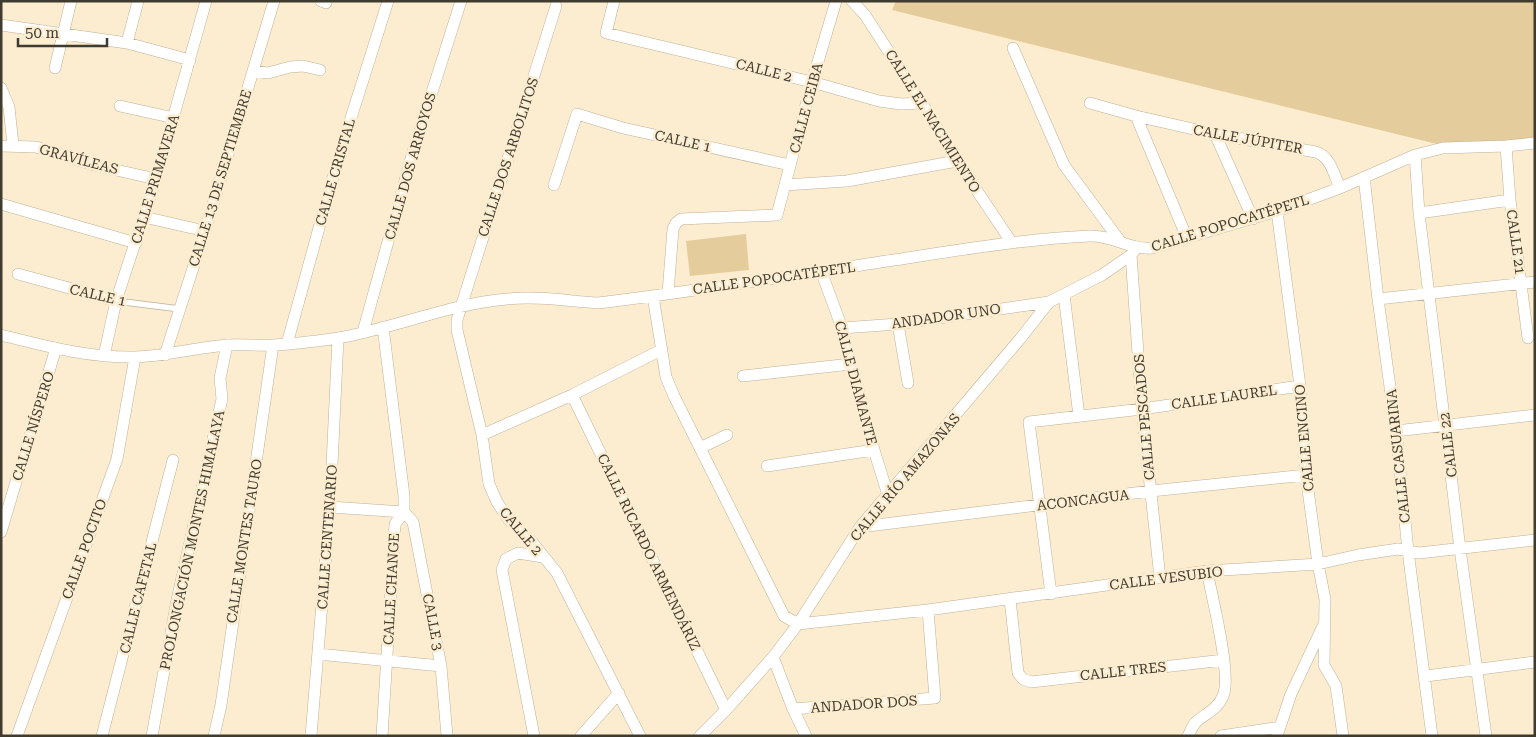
<svg xmlns="http://www.w3.org/2000/svg" width="1536" height="737" font-family="'Roboto Serif',serif">
  <style>
    .green { fill: #e4cc9d }
    .lines { fill: none; stroke-linecap: round; stroke-linejoin: round }
    .service-casing { stroke: #bfb196; stroke-width: 7 }
    .minor-casing { stroke: #bfb196; stroke-width: 12 }
    .service { stroke: #fff; stroke-width: 5.5 }
    .minor { stroke: #fff; stroke-width: 11 }
    .labels { text-anchor: middle; stroke-width: 5; stroke-linejoin: round; paint-order: stroke }
    .street-label { font-size: 14px; fill: #403b2f; stroke: #fcedd0 }
  </style>
  <rect width="100%" height="100%" fill="#fcedd0"/>
  <path class="green" d="M896,1H1535V139L1453,148L892,10Z
    M746,234L749,270L690,276L686,241Z"/>
  <g class="lines">
    <g class="service-casing">
      <path id="service" d="M116,301L180,309"/>
    </g>
    <g class="minor-casing">
      <path id="minor" d="M321,1L326,3
        M614,1L606,33L812,82L879,101L901,104L922,103
        M852,1L865,15L922,103L957,161L1012,243
        M556,6L461,307L457,320V330L482,435L489,484L497,502L509,520L532,542L557,573L640,736
        M1,25L127,43L190,60
        M127,43L138,1
        M1013,48L1064,165L1120,241
        M55,68L71,1
        M253,71L268,73L290,67L303,66L320,70
        M1,88L9,107L13,145
        M1090,103L1136,116L1215,134L1316,152C1331,157 1334,175 1340,188
        M120,106L174,118
        M1136,116L1187,238
        M1215,134L1253,219
        M1,146L36,147L94,165L156,179
        M1506,146L1510,200L1528,338
        M1415,155L1419,213L1460,549L1486,736
        M1364,177L1378,299L1396,431L1408,551L1432,736
        M554,185L577,114L623,128L790,165
        M785,185L847,181L957,161
        M1,204L136,243
        M1277,211L1300,386L1306,475L1318,564L1325,599L1324,665L1336,686L1343,736
        M1419,213L1510,200
        M144,217L205,231
        M1131,255L1142,409L1160,578
        M821,271L842,328L874,450L888,495
        M18,274L116,301
        M668,293L673,229L676,223L681,219L777,215L812,82L836,1
        M1064,295L1079,416
        M653,296L666,377L674,396L784,616L798,624L928,610L1207,571L1318,564L1358,555L1398,549L1419,553L1535,540
        M1378,299L1535,282
        M898,324L908,383
        M842,328L898,324L1049,302
        M363,332L412,155L461,1
        M1,335C45,346 89,358 135,357C167,356 197,347 229,345C244,344 259,346 274,345C295,344 317,341 338,338C395,328 449,304 507,299C538,296 567,301 598,303C697,291 795,275 894,260C959,250 1024,239 1090,236C1112,235 1130,250 1152,248L1277,211L1340,188L1415,155L1443,148L1506,146L1535,143
        M287,344L338,159L388,1
        M165,355L205,231L274,1
        M104,356L116,301L156,179L206,1
        M743,376L851,364
        M572,395L726,710
        M1396,431L1535,415
        M482,435L572,395L661,350
        M700,448L727,435
        M767,466L874,450
        M330,507L404,512L413,522L441,666L447,736
        M860,527L1151,491L1306,475
        M1,532L56,348
        M1051,594L1029,422L1142,409L1300,386
        M1010,599L1018,673L1023,679L1031,682L1224,660
        M318,654L441,666
        M773,657L793,709L806,736
        M1426,676L1535,662
        M793,709L935,698L928,610
        M17,736L117,459L135,357
        M102,736L173,460
        M152,736L177,600L222,399L220,378L227,345
        M214,736L221,705L273,345
        M311,736L330,507L338,338
        M382,736L395,524L404,512V496L383,327
        M534,736L502,570L506,559L518,553L543,557
        M581,736L619,693
        M700,736L726,710L773,657L798,624L860,527L1020,339L1049,302L1102,275L1131,255L1137,247
        M1188,736C1191,731 1192,726 1196,722C1205,714 1218,709 1223,696C1232,676 1212,597 1207,571
        M1221,736L1280,727
        M1277,736L1291,694L1323,626"/>
    </g>
    <use href="#service" class="service"/>
    <use href="#minor" class="minor"/>
  </g>
  <g class="labels">
    <g class="street-label">
      <text transform="translate(764 70) rotate(14)" y="5">CALLE 2</text>
      <text transform="translate(806 108) rotate(-75)" y="5">CALLE CEIBA</text>
      <text transform="translate(933 121) rotate(58)" y="5">CALLE EL NACIMIENTO</text>
      <text transform="translate(1248 139) rotate(10)" y="5">CALLE JÚPITER</text>
      <text transform="translate(683 141) rotate(13)" y="5">CALLE 1</text>
      <text transform="translate(508 157) rotate(-72)" y="5">CALLE DOS ARBOLITOS</text>
      <text transform="translate(79 159) rotate(15)" y="5">GRAVÍLEAS</text>
      <text transform="translate(410 166) rotate(-74)" y="5">CALLE DOS ARROYOS</text>
      <text transform="translate(335 172) rotate(-74)" y="5">CALLE CRISTAL</text>
      <text transform="translate(220 178) rotate(-73)" y="5">CALLE 13 DE SEPTIEMBRE</text>
      <text transform="translate(155 179) rotate(-73)" y="5">CALLE PRIMAVERA</text>
      <text transform="translate(1230 223) rotate(-17)" y="5">CALLE POPOCATÉPETL</text>
      <text transform="translate(1516 242) rotate(82)" y="5">CALLE 21</text>
      <text transform="translate(774 278) rotate(-8)" y="5">CALLE POPOCATÉPETL</text>
      <text transform="translate(98 295) rotate(13)" y="5">CALLE 1</text>
      <text transform="translate(946 316) rotate(-8)" y="5">ANDADOR UNO</text>
      <text transform="translate(856 383) rotate(75)" y="5">CALLE DIAMANTE</text>
      <text transform="translate(1224 397) rotate(-8)" y="5">CALLE LAUREL</text>
      <text transform="translate(1144 417) rotate(-95)" y="5">CALLE PESCADOS</text>
      <text transform="translate(33 426) rotate(-73)" y="5">CALLE NÍSPERO</text>
      <text transform="translate(1304 438) rotate(-95)" y="5">CALLE ENCINO</text>
      <text transform="translate(1448 445) rotate(-97)" y="5">CALLE 22</text>
      <text transform="translate(1398 456) rotate(-96)" y="5">CALLE CASUARINA</text>
      <text transform="translate(905 477) rotate(-50)" y="5">CALLE RÍO AMAZONAS</text>
      <text transform="translate(1083 500) rotate(-7)" y="5">ACONCAGUA</text>
      <text transform="translate(521 531) rotate(50)" y="5">CALLE 2</text>
      <text transform="translate(327 537) rotate(-86)" y="5">CALLE CENTENARIO</text>
      <text transform="translate(192 540) rotate(-78)" y="5">PROLONGACIÓN MONTES HIMALAYA</text>
      <text transform="translate(244 541) rotate(-81)" y="5">CALLE MONTES TAURO</text>
      <text transform="translate(84 549) rotate(-70)" y="5">CALLE POCITO</text>
      <text transform="translate(649 552) rotate(64)" y="5">CALLE RICARDO ARMENDÁRIZ</text>
      <text transform="translate(1166 578) rotate(-7)" y="5">CALLE VESUBIO</text>
      <text transform="translate(391 589) rotate(-87)" y="5">CALLE CHANGE</text>
      <text transform="translate(138 598) rotate(-76)" y="5">CALLE CAFETAL</text>
      <text transform="translate(433 622) rotate(79)" y="5">CALLE 3</text>
      <text transform="translate(1123 671) rotate(-6)" y="5">CALLE TRES</text>
      <text transform="translate(864 704) rotate(-4)" y="5">ANDADOR DOS</text>
    </g>
  </g>
  <rect width="1536" height="737" fill="none" stroke="#403b2f" stroke-width="5"/>
  <path d="M18 38v8h89v-8" fill="none" stroke="#403b2f" stroke-width="2.5"/>
  <text x="25" y="38" font-size="15" fill="#403b2f" stroke="#fcedd0" stroke-width="4" paint-order="stroke">50 m</text>
</svg>
